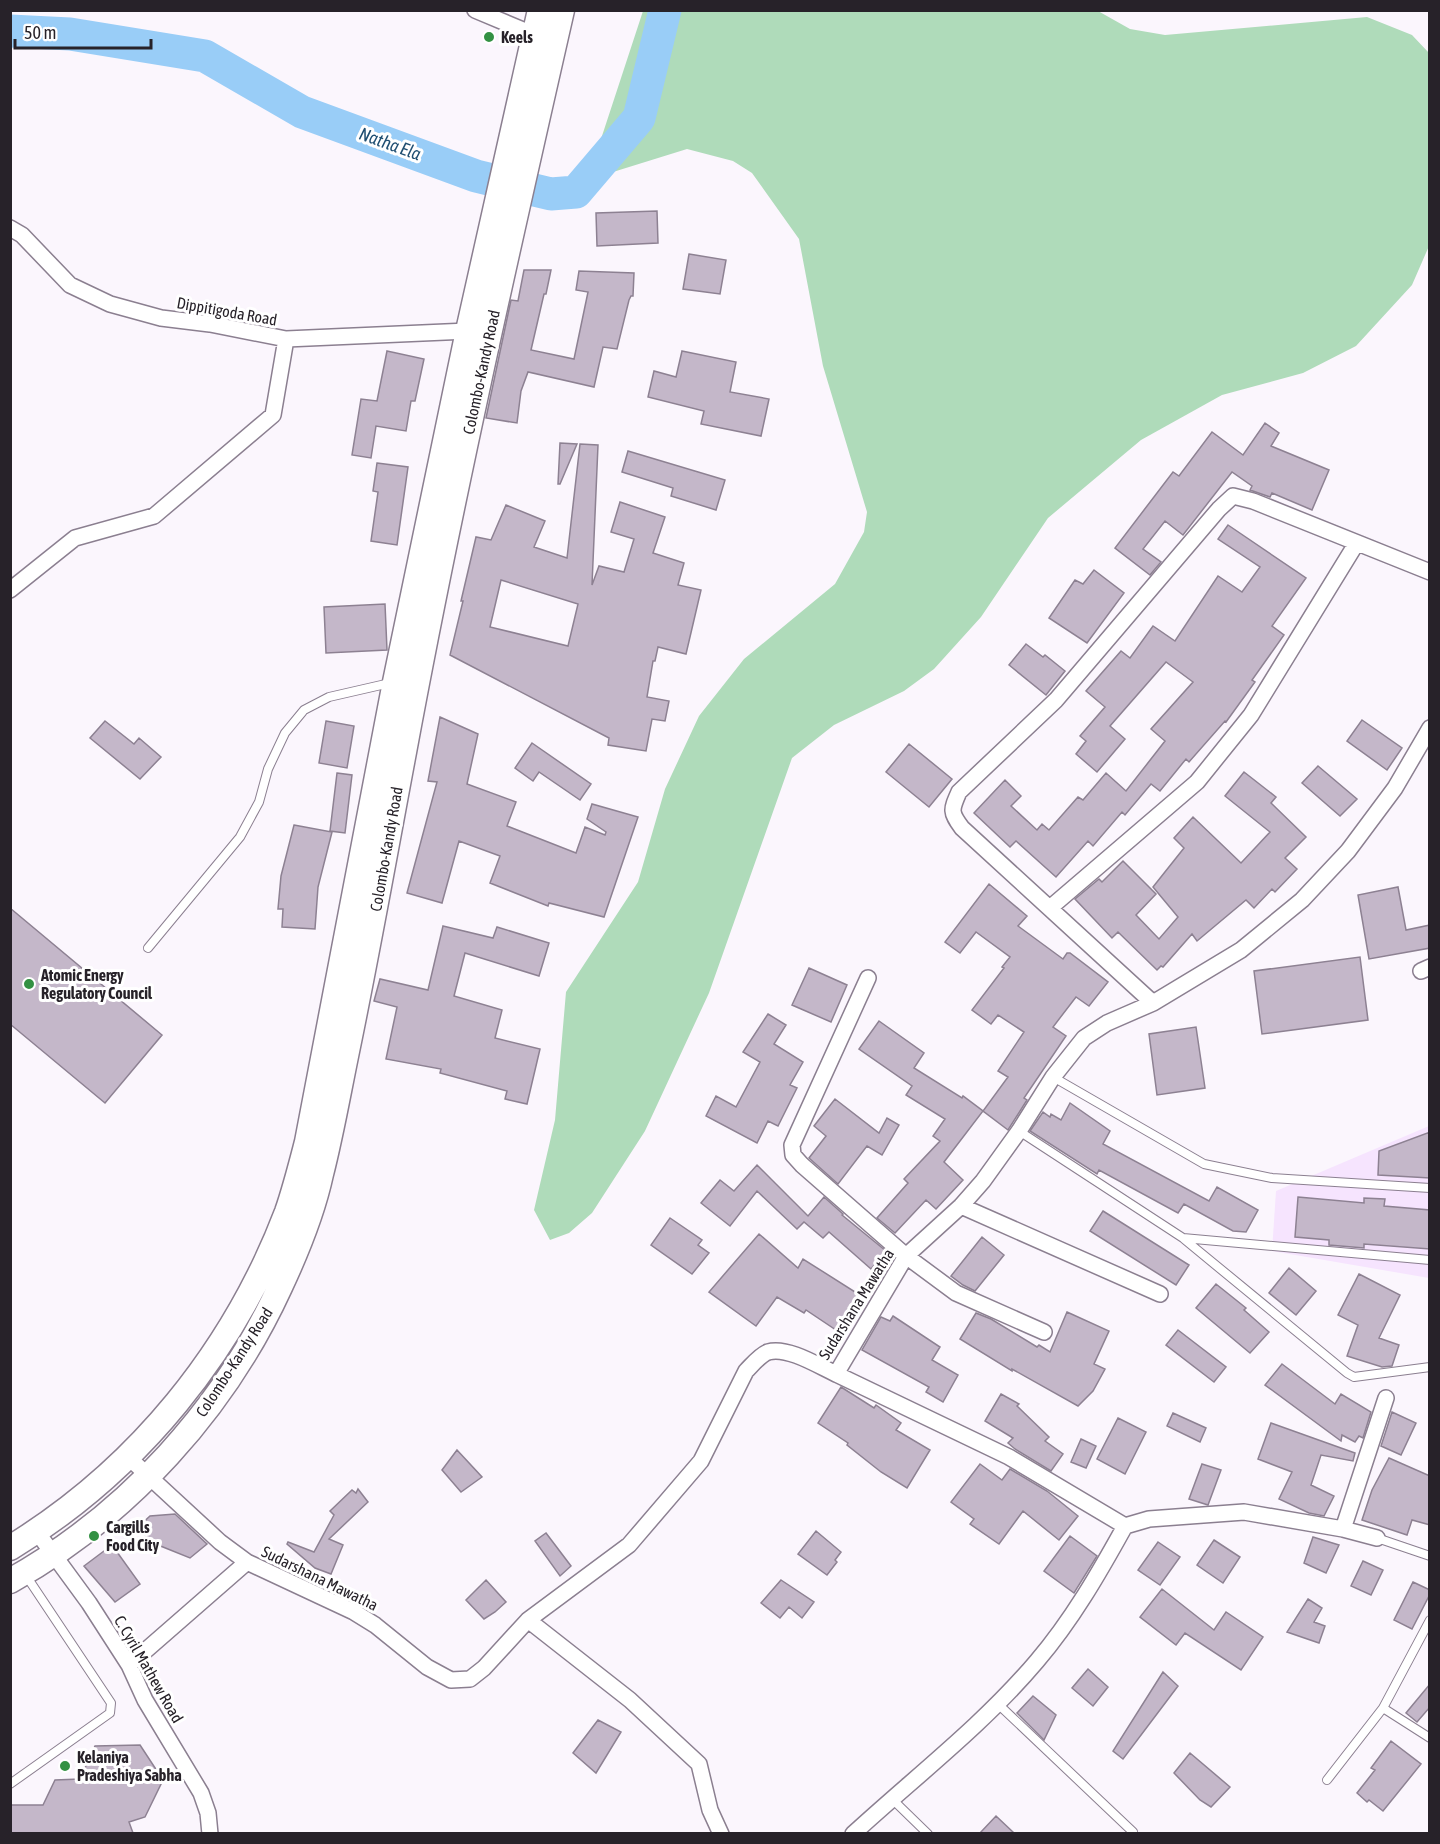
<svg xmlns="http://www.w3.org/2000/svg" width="1440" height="1844" font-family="'Asap Condensed',sans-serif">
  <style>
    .built { fill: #f6e4fe }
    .green { fill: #afdbba }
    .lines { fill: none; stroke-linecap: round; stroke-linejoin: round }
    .river { stroke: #99cdf7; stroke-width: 33 }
    .building { fill: #c4b7c9; stroke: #8d8192; stroke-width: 1.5; fill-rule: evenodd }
    .service-casing { stroke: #8b7f90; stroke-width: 10 }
    .minor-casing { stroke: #8b7f90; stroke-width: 18 }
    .trunk-casing { stroke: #8b7f90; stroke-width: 27 }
    .service { stroke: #fff; stroke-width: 8 }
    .minor { stroke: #fff; stroke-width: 15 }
    .trunk { stroke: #fff; stroke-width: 24 }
    .poi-dot { fill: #339143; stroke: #fff; stroke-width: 2 }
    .labels { text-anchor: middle; stroke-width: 6; stroke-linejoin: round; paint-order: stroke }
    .poi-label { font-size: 16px; font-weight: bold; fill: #272229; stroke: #fff; text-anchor: start }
    .street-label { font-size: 16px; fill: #272229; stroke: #fff }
    .water-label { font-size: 18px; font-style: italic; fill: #1f4e71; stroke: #fff }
  </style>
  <rect width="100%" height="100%" fill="#fbf6fd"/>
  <path class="built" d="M1429,1126V1278L1272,1251L1276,1191Z"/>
  <path class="green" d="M1098,11L1130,29L1165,35L1367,17L1412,35L1429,53V246L1412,285L1356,346L1303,373L1222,395L1141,440L1048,518L981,617L934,669L904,691L834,725L792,758L709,993L645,1131L592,1213L569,1233L550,1240L534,1210L555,1120L566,992L638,882L665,789L699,716L744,659L835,584L864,532L867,512L823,366L799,239L752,173L733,161L687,149L613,172L600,154L601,139L643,11Z"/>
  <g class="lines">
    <path class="river" d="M10,31L70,34L205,56L302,112L476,176L551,194L576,192L639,118L665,10"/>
  </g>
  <path class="building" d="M657,211L658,243L597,246L596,213Z
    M689,254L726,260L720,294L683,289Z
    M524,270H551L546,294H544L531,350L574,359L588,292L576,290L579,271L634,273L633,296H631L629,300L617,349L603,347L594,387L528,372L521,391L517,423L486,418L511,300L518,301Z
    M387,351L424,359L415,401H411L406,431L376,426L371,458L352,455L361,399L377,401Z
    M682,351L736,362L730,392L769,399L761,436L701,424L704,411L648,397L654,371L676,377Z
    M1265,423L1279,433L1271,446L1329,470L1312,510L1272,493L1270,497L1250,490L1252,486L1232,472L1183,535L1165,521L1143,549L1161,562L1150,575L1115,548L1173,472L1179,476L1212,432L1243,455Z
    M560,443L577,444L560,484H558Z
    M580,444L598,445L592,585L599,566L624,572L634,539L611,532L620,502L665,517L653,553L684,563L678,585L701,590L686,654L658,647L655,661H653L647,697L669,701L665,721L652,719L646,751L608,745L609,738L450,655L463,601H461L476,537L491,540L506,505L545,521L534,547L567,558ZM501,580L578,604L568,646L490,627Z
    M628,451L725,480L716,510L671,496L673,488L622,472Z
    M377,463L408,467L397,545L371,541L378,492L373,491Z
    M1228,525L1306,578L1272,626L1284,635L1252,680L1255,682L1226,722L1225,721L1189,762L1186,759L1160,791L1151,784L1125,815L1122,812L1093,846L1088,841L1056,877L1016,841L1010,847L974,813L1005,780L1021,796L1011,806L1037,830L1042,824L1049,830L1078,797L1083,800L1106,773L1126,791L1165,741L1151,729L1193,682L1166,662L1110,726L1125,739L1097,772L1076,754L1086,741L1080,736L1105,707L1086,691L1121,651L1130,658L1153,626L1175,641L1218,576L1242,592L1260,567L1218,539Z
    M1094,570L1124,593L1087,643L1049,618L1075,580L1083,584Z
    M385,604L387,650L326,653L324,607Z
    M1026,644L1043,657L1045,655L1065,671L1046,695L1009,665Z
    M440,717L478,734L467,784L516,802L507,826L576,853L585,827L605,835L606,832L587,819L592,804L638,817L604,917L549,903L548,906L490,883L500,856L459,841L442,903L407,893L437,782L428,781Z
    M1362,720L1402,748L1387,770L1347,741Z
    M105,721L134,744L139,738L161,757L140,779L90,738Z
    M326,721L354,726L347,768L319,763Z
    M532,743L591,784L580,800L539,772L533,781L515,768Z
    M909,744L952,779L929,807L886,772Z
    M1318,766L1357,799L1340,816L1302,783Z
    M1244,772L1276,797L1271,803L1306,837L1285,858L1297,869L1275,892L1272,889L1254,908L1246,900L1197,941L1192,934L1163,967L1161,966L1157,970L1118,932L1112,938L1075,899L1099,879L1102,882L1123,861L1156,894L1136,915L1159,939L1178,917L1153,887L1184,848L1174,838L1193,817L1241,863L1270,832L1225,796Z
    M337,773L352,775L345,833L330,831Z
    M294,825L332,832L318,887L315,929L282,927L283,909H278L281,876Z
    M989,884L1027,916L1018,926L1063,959L1067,953H1070L1108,982L1089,1006L1076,997L1053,1027L1066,1036L1024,1098L1027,1100L1008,1130L983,1111L1008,1077L998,1071L1024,1032L998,1015L991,1024L972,1010L1004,968L1002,967L1010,957L976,932L960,953L945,942Z
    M1398,887L1406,930L1430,925V948L1369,959L1358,895Z
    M10,908L162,1035L105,1103L10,1024Z
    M443,926L493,938L497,927L549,943L539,976L465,953L454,996L502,1010L495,1038L540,1049L527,1104L505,1099L507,1091L440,1073L441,1069L386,1059L397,1007L374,1001L380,979L428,990Z
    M1360,957L1368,1020L1262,1034L1254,971Z
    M809,968L847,985L831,1022L792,1005Z
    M768,1014L786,1025L774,1044L803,1062L790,1085L797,1088L778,1126L768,1121L757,1143L706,1116L716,1096L736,1107L760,1062L743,1052Z
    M879,1021L924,1053L914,1068L962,1098L963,1096L983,1111L944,1162L963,1180L936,1209L926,1200L895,1233L877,1218L908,1183L904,1179L940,1141L933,1136L945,1119L906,1095L912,1086L859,1049Z
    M1196,1027L1205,1088L1157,1095L1149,1034Z
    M835,1099L879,1133L887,1118L899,1125L882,1155L867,1146L838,1184L809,1158L826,1136L814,1126Z
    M1070,1103L1110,1131L1103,1144L1209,1201L1217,1187L1258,1210L1246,1232L1233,1231L1184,1204L1178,1213L1099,1170L1097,1174L1030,1131L1043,1112L1050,1117L1051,1114L1061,1120Z
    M1430,1132V1178L1378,1175L1379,1151Z
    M757,1165L808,1216L824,1197L843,1214L842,1215L886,1251L871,1269L829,1232L823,1238L804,1222L797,1229L757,1191L730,1226L701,1203L720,1180L734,1191Z
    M1298,1197L1364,1203V1198L1385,1199L1384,1206L1430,1210V1249L1364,1244V1248L1329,1245V1240L1295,1237Z
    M1103,1211L1189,1265L1176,1285L1090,1231Z
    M670,1218L702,1240L698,1245L709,1253L692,1274L651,1245Z
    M759,1234L798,1268L803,1259L863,1297L839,1332L806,1310L804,1313L777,1297L756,1326L709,1292Z
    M982,1237L1004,1255L975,1291L963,1285L951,1276Z
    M1289,1268L1316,1291L1296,1315L1269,1293Z
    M1359,1274L1400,1295L1379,1338L1399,1345L1392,1366L1382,1367L1347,1356L1358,1325L1338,1315Z
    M1216,1284L1246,1308L1244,1310L1269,1332L1250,1353L1196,1308Z
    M1067,1312L1109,1331L1094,1364L1105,1369L1093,1391L1078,1406L1012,1369V1371L960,1339L976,1313L991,1319L1037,1347L1039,1345L1050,1352Z
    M893,1316L940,1347L932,1360L958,1375L943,1402L926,1392L929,1387L862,1350L881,1317L890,1321Z
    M1178,1330L1226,1367L1214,1382L1166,1345Z
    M1282,1364L1335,1404L1341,1394L1371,1412L1363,1438L1359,1436L1355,1442L1342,1435L1341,1441L1265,1385Z
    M841,1387L874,1408L876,1405L901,1423L896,1430L930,1450L907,1488L881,1472L847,1445L848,1443L818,1423Z
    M1001,1394L1019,1404L1017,1406L1049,1437L1045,1441L1063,1454L1051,1471L1015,1449L1008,1443L1013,1438L985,1421Z
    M1392,1412L1416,1423L1401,1455L1381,1446Z
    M1173,1413L1206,1428L1200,1442L1167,1426Z
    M1118,1418L1146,1432L1125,1474L1097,1459Z
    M1271,1423L1355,1453L1353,1461L1321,1455L1311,1485L1334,1496L1324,1516L1309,1513L1279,1499L1292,1472L1258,1459Z
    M1081,1439L1096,1446L1086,1468L1071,1462Z
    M457,1450L482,1477L461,1492L442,1470Z
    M1389,1458L1430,1476V1525L1412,1520L1407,1535L1362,1520L1372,1490Z
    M980,1464L1002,1480L1010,1469L1047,1491L1078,1516L1059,1540L1023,1511L999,1544L970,1524L974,1519L951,1502Z
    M1202,1464L1221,1470L1208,1505L1189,1499Z
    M358,1489L368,1502L329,1539L343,1545L331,1574L315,1568L287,1544L288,1542L314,1552L334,1515L330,1511L352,1490L356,1493Z
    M175,1514L207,1544L190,1558L158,1545L136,1529L150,1516Z
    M816,1531L841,1552L835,1560L837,1562L827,1575L798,1554Z
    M546,1533L571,1566L560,1576L535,1541Z
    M1070,1536L1097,1556L1074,1593L1044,1571Z
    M1313,1537L1339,1545L1326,1573L1304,1563Z
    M1214,1540L1240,1557L1223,1583L1197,1565Z
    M1158,1542L1180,1557L1160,1585L1138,1570Z
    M112,1545L140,1584L115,1602L84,1566Z
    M1363,1561L1383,1570L1371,1595L1351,1586Z
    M486,1580L506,1602L495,1612L484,1619L466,1600Z
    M781,1580L814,1602L802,1618L789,1607L780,1618L761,1603Z
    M1413,1582L1430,1590V1594L1412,1629L1394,1620Z
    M1162,1589L1214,1630L1226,1612L1263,1637L1241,1670L1185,1633L1176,1645L1140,1617Z
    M1308,1599L1322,1608L1314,1622L1325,1626L1319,1643L1287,1632Z
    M1088,1669L1108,1687L1093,1706L1072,1688Z
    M1163,1672L1178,1686L1123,1759L1113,1751Z
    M1430,1684V1707L1417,1722L1406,1713Z
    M1033,1696L1056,1715L1044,1740L1017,1713Z
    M598,1720L621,1732L596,1773L573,1753Z
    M1391,1741L1421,1764L1383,1811L1369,1800L1367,1802L1357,1793L1375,1770L1371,1768Z
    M140,1745L163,1780L145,1817L129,1822L133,1833H10V1805H43L55,1780L80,1779L95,1746Z
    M1190,1753L1230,1787L1211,1807L1200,1800L1174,1773Z
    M996,1816L1014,1833H980Z"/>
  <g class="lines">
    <g class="service-casing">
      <path id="service" d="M148,948L240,837L259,802L268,769L285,733L304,710L329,697L390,683
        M1053,1077L1204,1164L1272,1178L1430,1188
        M1019,1131L1183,1238L1430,1260
        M1184,1239L1347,1373L1354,1377L1430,1367
        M1377,1538L1430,1556
        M998,1704L1133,1832
        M1383,1708L1430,1738
        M1327,1780L1383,1708L1430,1620
        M10,1784L110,1713L111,1703L25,1574
        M891,1798L928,1834"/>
    </g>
    <g class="minor-casing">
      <path id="minor" d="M475,10L542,38
        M10,228L22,235L70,285L110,304L161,318L210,324L286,339L468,331
        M10,590L75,538L154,516L273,415L286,339
        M1051,907L1197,782L1251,715L1356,544
        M1421,971L1430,967
        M868,978L792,1145L793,1155L802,1165L906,1256L956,1293L1044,1332
        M1153,1003L962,828C950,812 951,810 959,792L1056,700L1219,509L1233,496L1253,501L1430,572
        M961,1206L1160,1294
        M836,1374L1009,1457L1125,1526
        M128,1457L220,1542L247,1562L354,1612L375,1625L427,1667L451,1680L470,1679L484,1668L528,1620L629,1545L701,1461L746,1371C752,1365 760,1355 768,1352C787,1346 819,1366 836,1374L906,1256L961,1206L983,1181L1019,1131L1053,1077L1084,1038L1107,1023L1153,1003L1241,950L1302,900L1348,851L1395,788L1430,728
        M1343,1529L1386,1398
        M37,1532L89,1603L129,1665L145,1700L201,1793L208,1813L210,1834
        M528,1620L630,1700L699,1764L710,1810L721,1834
        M129,1665L247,1562
        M853,1834C915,1777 983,1725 1037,1661C1072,1620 1099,1573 1125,1526L1149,1519L1244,1512L1343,1529L1377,1538"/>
    </g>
    <g class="trunk-casing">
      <path id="trunk" d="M10,1548C138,1470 234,1351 287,1212C295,1189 301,1165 307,1142L395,682L468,331L540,10
        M10,1581C128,1515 224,1409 280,1287C296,1253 313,1211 321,1174C331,1135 338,1095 346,1056C367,955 385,853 404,752C450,503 506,256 562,10"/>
    </g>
    <use href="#service" class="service"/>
    <use href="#minor" class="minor"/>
    <use href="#trunk" class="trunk"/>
  </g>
  <g class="poi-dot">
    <circle cx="489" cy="37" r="6"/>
    <circle cx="29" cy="984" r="6"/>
    <circle cx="94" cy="1536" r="6"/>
    <circle cx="65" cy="1766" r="6"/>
  </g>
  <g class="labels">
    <g class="poi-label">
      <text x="501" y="43">Keels</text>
      <text x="41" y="981">Atomic Energy<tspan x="41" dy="18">Regulatory Council</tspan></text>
      <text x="106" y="1533">Cargills<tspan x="106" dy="18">Food City</tspan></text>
      <text x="77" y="1763">Kelaniya<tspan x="77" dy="18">Pradeshiya Sabha</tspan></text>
    </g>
    <g class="street-label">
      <text transform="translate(227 311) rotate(10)" y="6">Dippitigoda Road</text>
      <text transform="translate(481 372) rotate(-78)" y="6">Colombo-Kandy Road</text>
      <text transform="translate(386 849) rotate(-80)" y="6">Colombo-Kandy Road</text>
      <text transform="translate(856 1304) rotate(-58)" y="6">Sudarshana Mawatha</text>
      <text transform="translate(234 1362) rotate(-57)" y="6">Colombo-Kandy Road</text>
      <text transform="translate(320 1578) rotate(26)" y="6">Sudarshana Mawatha</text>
      <text transform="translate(149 1669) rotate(60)" y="6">C. Cyril Mathew Road</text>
    </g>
    <g class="water-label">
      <text transform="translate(390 144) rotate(20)" y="6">Natha Ela</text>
    </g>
  </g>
  <rect width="1440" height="1844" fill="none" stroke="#272229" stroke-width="24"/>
  <path d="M15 39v9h136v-9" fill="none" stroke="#272229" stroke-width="3"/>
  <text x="24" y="39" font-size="18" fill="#272229" stroke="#ffffff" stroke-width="4.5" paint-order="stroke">50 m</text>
</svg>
